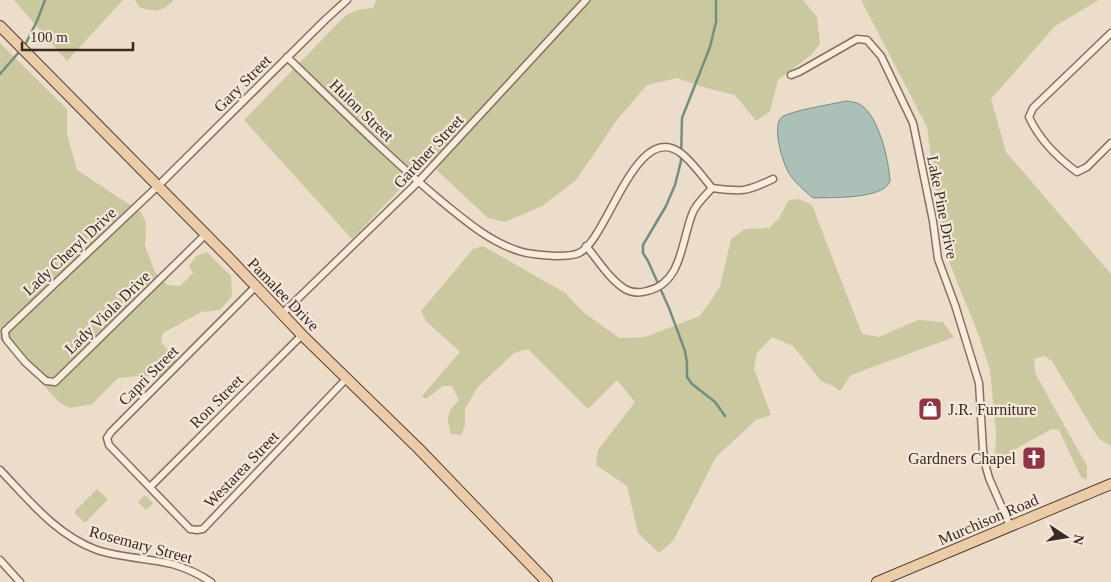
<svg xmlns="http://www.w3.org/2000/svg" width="1111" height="582" font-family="'Times New Roman',serif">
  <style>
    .green { fill: #cac89f }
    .water { fill: #abc1b7; stroke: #718f83 }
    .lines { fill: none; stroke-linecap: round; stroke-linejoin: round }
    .stream { stroke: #718f83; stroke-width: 2.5 }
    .street-casing { stroke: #876f60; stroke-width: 9 }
    .primary-casing { stroke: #563f33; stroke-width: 12 }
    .street { stroke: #f7ecdd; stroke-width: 6 }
    .primary { stroke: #ebcca6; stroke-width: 10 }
    .labels { text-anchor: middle; stroke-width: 4.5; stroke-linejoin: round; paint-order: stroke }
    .street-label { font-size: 16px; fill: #392a22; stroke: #f4e8da }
    .poi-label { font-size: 16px; fill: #392a22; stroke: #f4e8da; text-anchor: start }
  </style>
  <rect width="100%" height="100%" fill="#ecddca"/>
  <path class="green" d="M14,0H123L67,61Z
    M135,0H174C160,13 157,12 139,7Z
    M376,0H803L817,17L820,44L811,55L778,80L770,111L756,121L735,95L706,88L677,78L647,85L617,120L576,180L542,206L505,222L488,218L427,161L352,239L244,120L346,15L358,10L373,8Z
    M861,0H1099L1055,26L991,99L1006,152L1111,274V446L1099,439L1052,361L1044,356L1034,359L1035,373L1087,466V480L1081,477L1059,430L1052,429L1013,450L1009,457L1001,463L995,458L996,433L990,370L979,336L946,254L941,235L927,127Z
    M0,43L67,109V134L77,170L141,212L146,223L145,246L155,272L167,285L180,286L193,273L189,266L196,256L207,252L231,276L232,296L220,310L201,312L163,333L161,342L178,362L162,377L139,376L118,378L92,404L70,408L60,403L0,339Z
    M799,199L812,205L862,334L879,337L918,320L943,322L954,337L851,375L840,391L831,385L821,381L793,346L772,337L757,353L754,369L771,415L756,420L716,457L673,541L659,553L638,533L627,486L596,465L598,450L635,402L617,380L588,409L528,349L514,353L477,388L465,409V425L461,435L451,434C446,417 446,413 459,400L452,386H443L426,399L422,396L460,352L426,321L421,311L473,249L483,246L565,293L582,311L619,338L645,337L700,316L720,287L731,239L745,229L769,228L779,218L789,200Z
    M97,489L108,499L85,523L74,512Z
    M145,495L153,503L146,510L138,502Z"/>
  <path class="water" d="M846,101C851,102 857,102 861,105C879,117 889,161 890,181C883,200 831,197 813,198C805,191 795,183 789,173C783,164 771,125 782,117C790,111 833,104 846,101Z"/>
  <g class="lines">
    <path class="stream" d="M716,0V22L710,47L682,118L681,161L675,185L666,206L643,245V253L648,261L669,308L685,351L687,363V377L692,384L715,402L725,416
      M24,47L37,21L45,0
      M0,74L20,51"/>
    <g class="street-casing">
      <path id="street" d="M1111,33L1033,108L1029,117C1039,139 1058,158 1077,172L1087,167L1111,143
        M287,57C339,107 390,159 446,205C468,223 491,242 519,251C531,255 544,255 556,256C563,256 573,256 579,253C608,240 636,117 682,154C693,163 703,177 712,188
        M791,75L799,72L857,39L867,40L881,56L913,123L933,221L938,259L955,305L979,383L983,450L986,467L989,478L1010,526
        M712,188C742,192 746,192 773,179
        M205,235L55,382L46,381L25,362L6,339L5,331L158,186L325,20L347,0
        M586,246C598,260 609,279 625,289C632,293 640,293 647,291C683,283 681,240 693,212C697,203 706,195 712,188
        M255,287L111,432L107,438L109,445L190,529L197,530L203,529L347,378
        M282,314L418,182L586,0
        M0,470C29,500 56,535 97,550C121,558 148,558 172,564C186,568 199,574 211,582
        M150,487L302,335
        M0,560L20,582"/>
    </g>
    <g class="primary-casing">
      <path id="primary" d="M0,26L229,258L302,335L419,449L547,582
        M877,582L1111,484"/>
    </g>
    <use href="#street" class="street"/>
    <use href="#primary" class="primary"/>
  </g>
  <defs>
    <g id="shop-square" transform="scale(1.25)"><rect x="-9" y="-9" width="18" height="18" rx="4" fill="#923443" stroke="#f4e8da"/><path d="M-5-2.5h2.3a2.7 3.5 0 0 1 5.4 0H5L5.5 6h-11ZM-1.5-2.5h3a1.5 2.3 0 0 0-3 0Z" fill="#fff"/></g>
    <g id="church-square" transform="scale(1.25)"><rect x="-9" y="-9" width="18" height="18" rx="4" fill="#923443" stroke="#f4e8da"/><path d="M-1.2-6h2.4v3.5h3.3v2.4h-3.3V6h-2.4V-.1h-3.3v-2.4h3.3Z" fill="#fff"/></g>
  </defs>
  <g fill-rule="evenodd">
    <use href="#shop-square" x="930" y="409"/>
    <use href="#church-square" x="1034" y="458"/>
  </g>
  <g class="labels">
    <g class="street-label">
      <text transform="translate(242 83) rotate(-45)" y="6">Gary Street</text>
      <text transform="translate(362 110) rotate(44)" y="6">Hulon Street</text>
      <text transform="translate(428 151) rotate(-47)" y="6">Gardner Street</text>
      <text transform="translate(943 207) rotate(79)" y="6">Lake Pine Drive</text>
      <text transform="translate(69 251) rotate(-43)" y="6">Lady Cheryl Drive</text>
      <text transform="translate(284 294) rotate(46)" y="6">Pamalee Drive</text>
      <text transform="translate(107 312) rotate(-44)" y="6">Lady Viola Drive</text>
      <text transform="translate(148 375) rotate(-45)" y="6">Capri Street</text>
      <text transform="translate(216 401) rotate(-45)" y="6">Ron Street</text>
      <text transform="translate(241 469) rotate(-46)" y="6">Westarea Street</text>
      <text transform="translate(988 519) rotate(-23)" y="6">Murchison Road</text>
      <text transform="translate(141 544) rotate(15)" y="6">Rosemary Street</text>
    </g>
    <g class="poi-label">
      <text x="948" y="415">J.R. Furniture</text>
      <text x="1016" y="464" text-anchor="end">Gardners Chapel</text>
    </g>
  </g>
  <g transform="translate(1066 537) rotate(102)" stroke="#f4e8da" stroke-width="4" paint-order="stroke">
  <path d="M0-4L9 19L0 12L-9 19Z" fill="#392a22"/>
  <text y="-8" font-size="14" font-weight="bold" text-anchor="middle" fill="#392a22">N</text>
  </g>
  <path d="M22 42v8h111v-8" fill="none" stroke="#392a22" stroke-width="2.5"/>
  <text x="30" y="42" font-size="15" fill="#392a22" stroke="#f4e8da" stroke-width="4" paint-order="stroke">100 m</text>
</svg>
